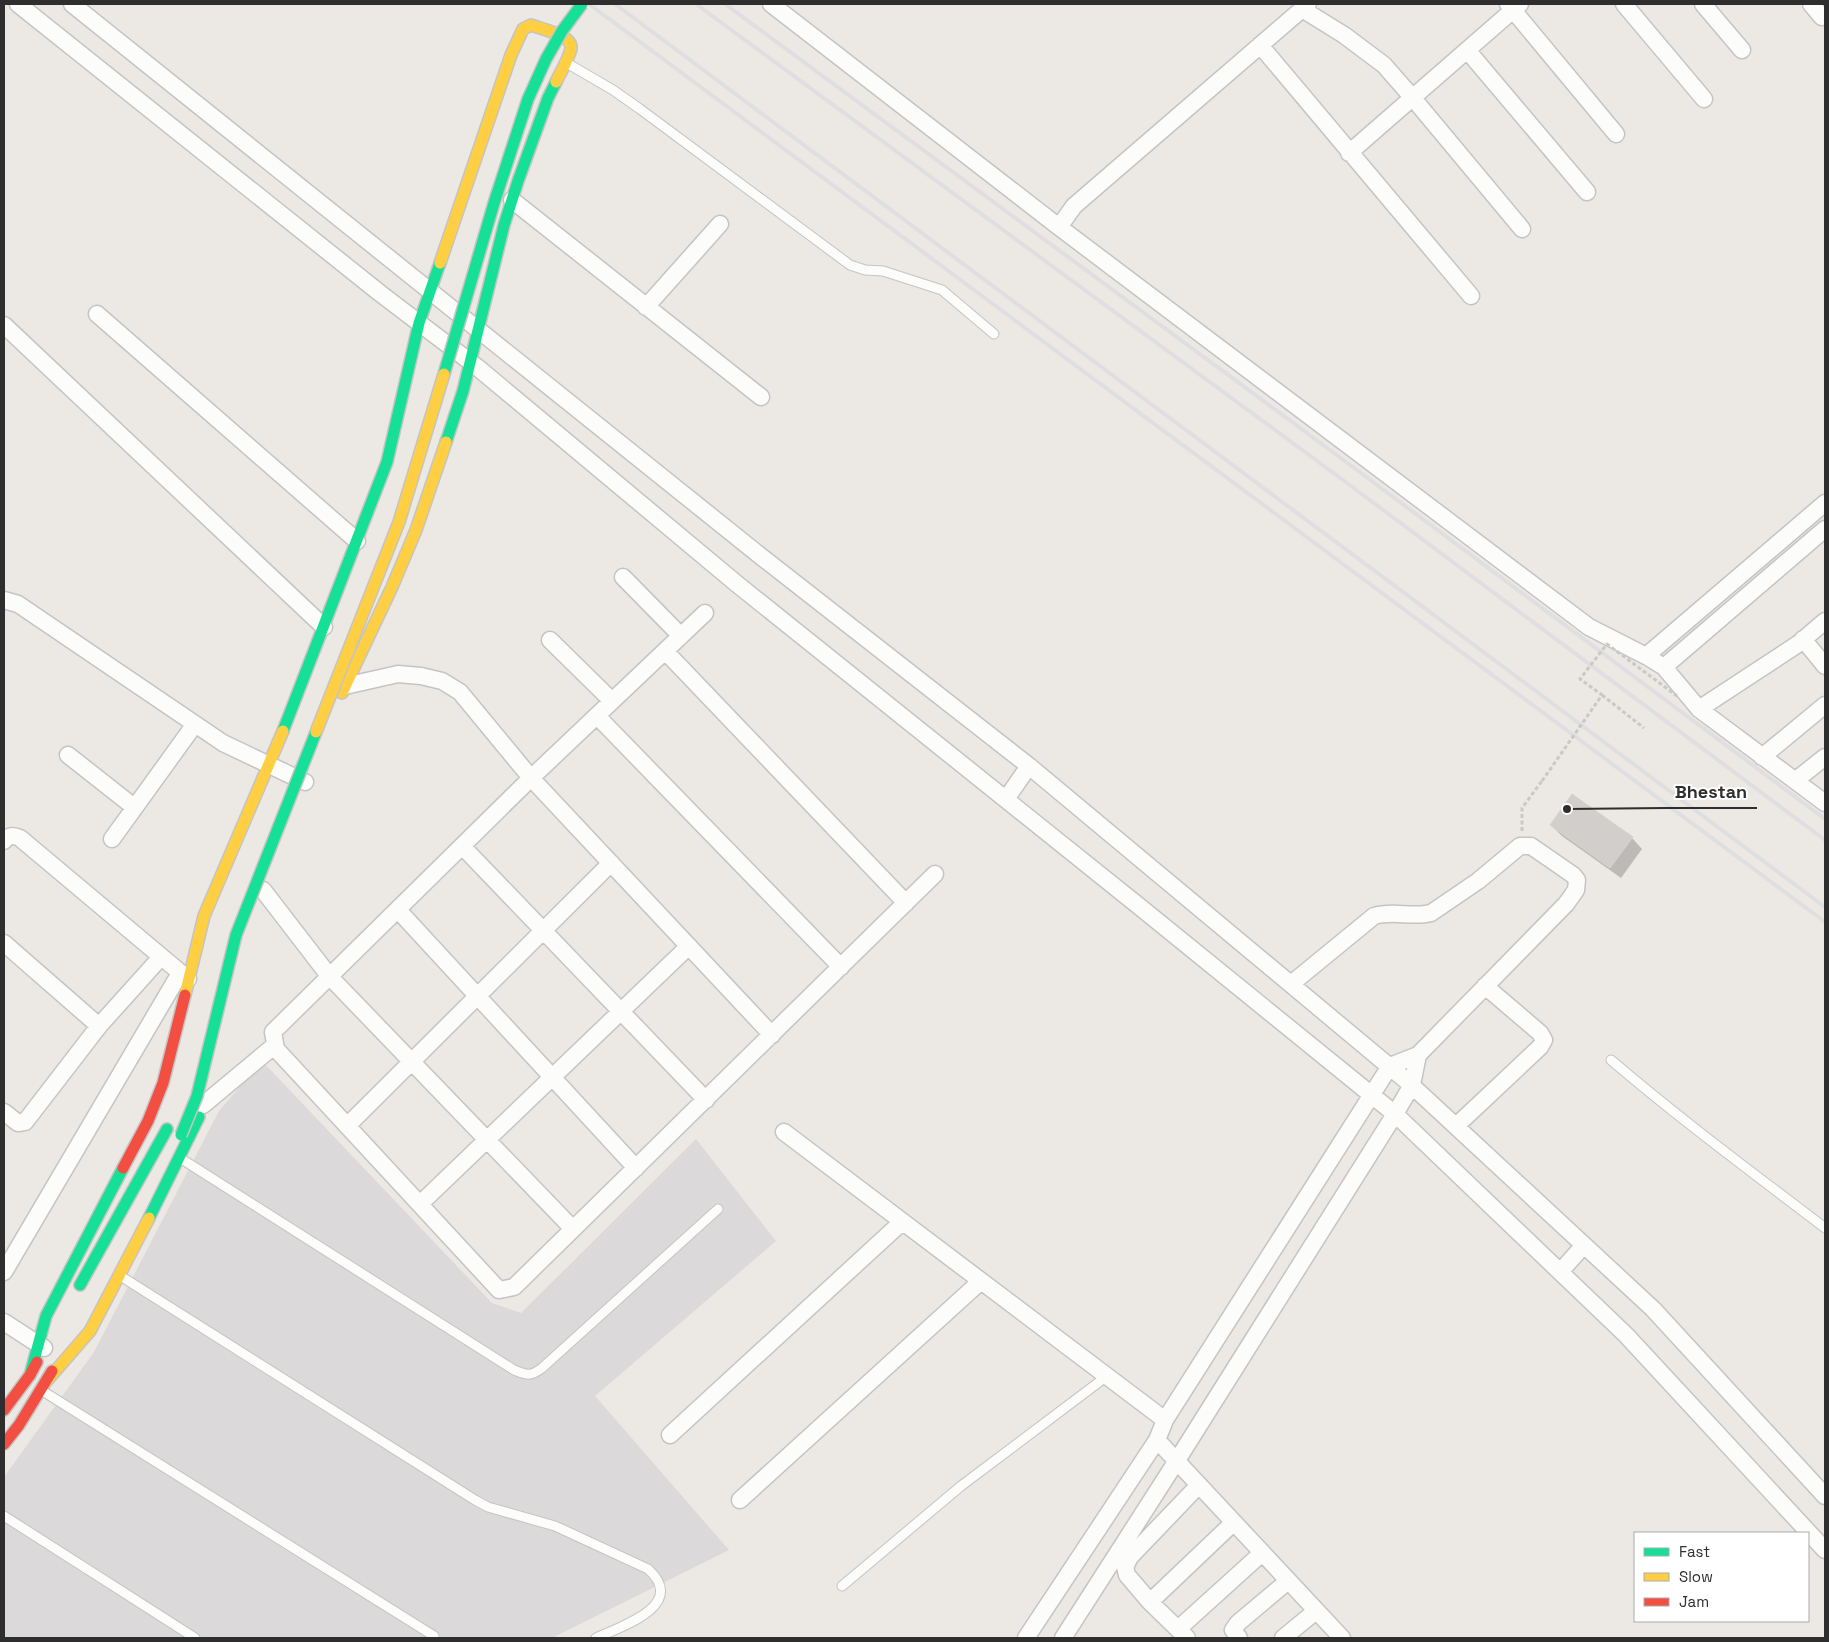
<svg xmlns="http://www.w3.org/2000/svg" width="1829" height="1642" font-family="'Space Grotesk',sans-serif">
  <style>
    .industrial { fill: #dcd9db }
    .shadow { fill: #0003 }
    .building { fill: #d1cecb; stroke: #d7d4d0 }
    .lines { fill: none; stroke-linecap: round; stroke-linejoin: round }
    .lane-casing { stroke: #c5c4c5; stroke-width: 11 }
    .street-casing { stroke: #c5c4c5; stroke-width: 19 }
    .fast-casing { stroke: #c5c4c5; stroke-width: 14 }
    .slow-casing { stroke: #c5c4c5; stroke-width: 14 }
    .jam-casing { stroke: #c5c4c5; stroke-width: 14 }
    .path { stroke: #c9c9c8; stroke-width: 3; stroke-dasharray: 4 2.5; stroke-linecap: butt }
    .lane { stroke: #fcfcfb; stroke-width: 9 }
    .street { stroke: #fcfcfb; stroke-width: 16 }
    .fast { stroke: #16e098; stroke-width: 11 }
    .slow { stroke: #ffcf43; stroke-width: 11 }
    .jam { stroke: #f24e42; stroke-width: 11 }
    .rail { stroke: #dfdfe1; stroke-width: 4 }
    .fast-bridge-casing { stroke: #c5c4c5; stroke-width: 14; stroke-linecap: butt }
    .slow-bridge-casing { stroke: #c5c4c5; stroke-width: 14; stroke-linecap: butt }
    .path-bridge { stroke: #c9c9c8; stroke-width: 3; stroke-dasharray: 4 2.5; stroke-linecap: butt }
    .fast-bridge { stroke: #16e098; stroke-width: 11 }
    .slow-bridge { stroke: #ffcf43; stroke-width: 11 }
    .leader { fill: none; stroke: #2e2e2e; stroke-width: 2 }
    .callout-dot { fill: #2e2e2e; stroke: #fff; stroke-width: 2 }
    .callout-label { font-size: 18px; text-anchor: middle; font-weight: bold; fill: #2e2e2e; stroke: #fff; stroke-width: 4; stroke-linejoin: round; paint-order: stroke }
  </style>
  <rect width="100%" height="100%" fill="#ece8e4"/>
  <path class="industrial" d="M262,1061L492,1303L521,1313L696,1139L776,1241L595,1396L729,1550L552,1638H4V1477L94,1352L219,1111Z"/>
  <path class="shadow" d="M1551,825L1632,838L1642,849L1621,878L1562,836Z"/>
  <path class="building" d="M1572,794L1633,837L1610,868L1550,825Z"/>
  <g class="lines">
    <g class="lane-casing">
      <path id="lane" d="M565,62L613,90L640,109L850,265L865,270L883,271L942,290L994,334
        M1611,1060C1680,1119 1753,1173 1825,1228
        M180,1158L514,1370C527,1375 530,1377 542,1368L718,1209
        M119,1275L475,1500L488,1507L555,1526L648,1569C688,1605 622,1626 596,1638
        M41,1390L434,1636
        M4,1516L195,1638
        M842,1586L961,1486L1107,1376"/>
    </g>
    <g class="street-casing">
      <path id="street" d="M18,4L381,294L477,367L737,584L1140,907L1395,1114L1626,1335L1825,1550
        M72,4L763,558L1029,766L1408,1082L1653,1309L1825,1496
        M771,4L1059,227L1589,627L1646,656L1664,667L1699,709L1825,803
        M1508,4L1616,134
        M1624,4L1704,99
        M1703,4L1742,50
        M1811,4L1822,17
        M1302,9L1344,35L1384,65L1412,97L1522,229
        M1260,45L1471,296
        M1467,50L1587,192
        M1349,153L1520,4
        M512,200L761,397
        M1059,227L1074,206L1308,4
        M646,307L720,224
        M97,314L357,541
        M4,325L324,627
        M623,577L681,636
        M4,600L18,604L223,743L305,782
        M705,613L531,778L273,1032L276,1049L499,1290L514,1287L935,874
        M1803,639L1825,666
        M550,640L612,701
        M665,651L906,903
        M1646,656L1825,503
        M1664,667L1825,529
        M345,686L398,674L421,676L442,681L460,692L531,778L772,1035
        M1699,709L1798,644L1825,621
        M597,716L841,967
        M68,755L134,807
        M1762,757L1825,705
        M1796,780L1825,757
        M1006,799L1029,766
        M112,839L195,724
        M4,841C9,835 13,835 20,838L188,979
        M462,846L706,1100
        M263,890L330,977L573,1229
        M398,910L636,1168
        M4,943L99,1026
        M203,1105L275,1045
        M4,1112L18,1123L25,1122L99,1026L161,957
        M347,1126L611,863
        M1456,1126L1540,1047L1544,1040L1540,1033L1485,986
        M784,1132L1165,1420
        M420,1204L689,946
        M4,1272L180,973
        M1560,1272L1584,1245
        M4,1322L44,1348
        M670,1435L902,1222
        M1157,1440L1342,1638
        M740,1500L981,1281
        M1150,1602L1233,1523
        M1178,1629L1262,1553
        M1026,1638L1157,1440L1165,1420L1390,1066L1418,1055L1566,904L1576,890L1577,880L1573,875L1531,846H1520L1478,881L1431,913C1412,918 1393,910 1374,916L1291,984
        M1063,1638L1176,1462L1395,1114L1412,1085L1418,1055
        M1187,1638L1150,1602L1127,1575L1125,1567L1130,1557L1198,1486
        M1239,1638L1233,1630L1238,1623L1288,1581
        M1283,1638L1316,1611"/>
    </g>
    <g class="fast-casing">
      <path id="fast" d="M446,442L463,391L504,225L518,181L548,98L556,82
        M283,731L387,462L419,323L440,263
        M149,1218L199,1117
        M80,1285L167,1129
        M30,1375L46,1316L123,1168"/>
    </g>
    <g class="slow-casing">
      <path id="slow" d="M440,263L511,55L523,29L531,25C541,29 572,35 571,48C570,57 560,73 556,82
        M342,693L392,587L416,530L446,442
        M185,995L204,916L283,731
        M45,1383L90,1331L149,1218"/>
    </g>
    <g class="jam-casing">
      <path id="jam" d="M123,1168L148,1121L163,1083L185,995
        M4,1410L30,1375L37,1362
        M4,1444L19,1425L52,1371"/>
    </g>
    <path class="path" d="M1602,695L1644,728
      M1522,831V808L1542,781"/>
    <use href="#lane" class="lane"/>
    <use href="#street" class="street"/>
    <use href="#fast" class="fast"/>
    <use href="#slow" class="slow"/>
    <use href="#jam" class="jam"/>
    <path class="rail" d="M589,4L1825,922
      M615,4L1825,907
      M696,4L1347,483L1825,840
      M725,4L1357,470L1825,819"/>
    <g class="fast-bridge-casing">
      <path id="fast-bridge" d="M444,374L494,203L528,99L546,59L562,31L582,4
        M181,1135L197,1096L236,935L316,732"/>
    </g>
    <g class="slow-bridge-casing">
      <path id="slow-bridge" d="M316,732L399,522L444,374"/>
    </g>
    <path class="path-bridge" d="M1542,781L1602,695L1580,679L1607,644L1677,696"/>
    <use href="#fast-bridge" class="fast-bridge"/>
    <use href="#slow-bridge" class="slow-bridge"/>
  </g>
  <path class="leader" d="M1567 809L1665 808H1757"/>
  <circle class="callout-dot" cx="1567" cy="809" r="5"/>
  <g class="callout-label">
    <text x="1711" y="798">Bhestan</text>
  </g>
  <rect width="1829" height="1642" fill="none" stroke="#2e2e2e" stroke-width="10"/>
  <rect x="1634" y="1532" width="175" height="90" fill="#ffffff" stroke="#ababab"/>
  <rect x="1644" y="1548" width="25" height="8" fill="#16e098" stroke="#ababab"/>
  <text x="1679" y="1557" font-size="15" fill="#2e2e2e">Fast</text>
  <rect x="1644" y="1573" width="25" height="8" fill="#ffcf43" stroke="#ababab"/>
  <text x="1679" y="1582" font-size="15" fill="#2e2e2e">Slow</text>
  <rect x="1644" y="1598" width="25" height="8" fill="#f24e42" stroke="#ababab"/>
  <text x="1679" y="1607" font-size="15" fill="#2e2e2e">Jam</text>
</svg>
